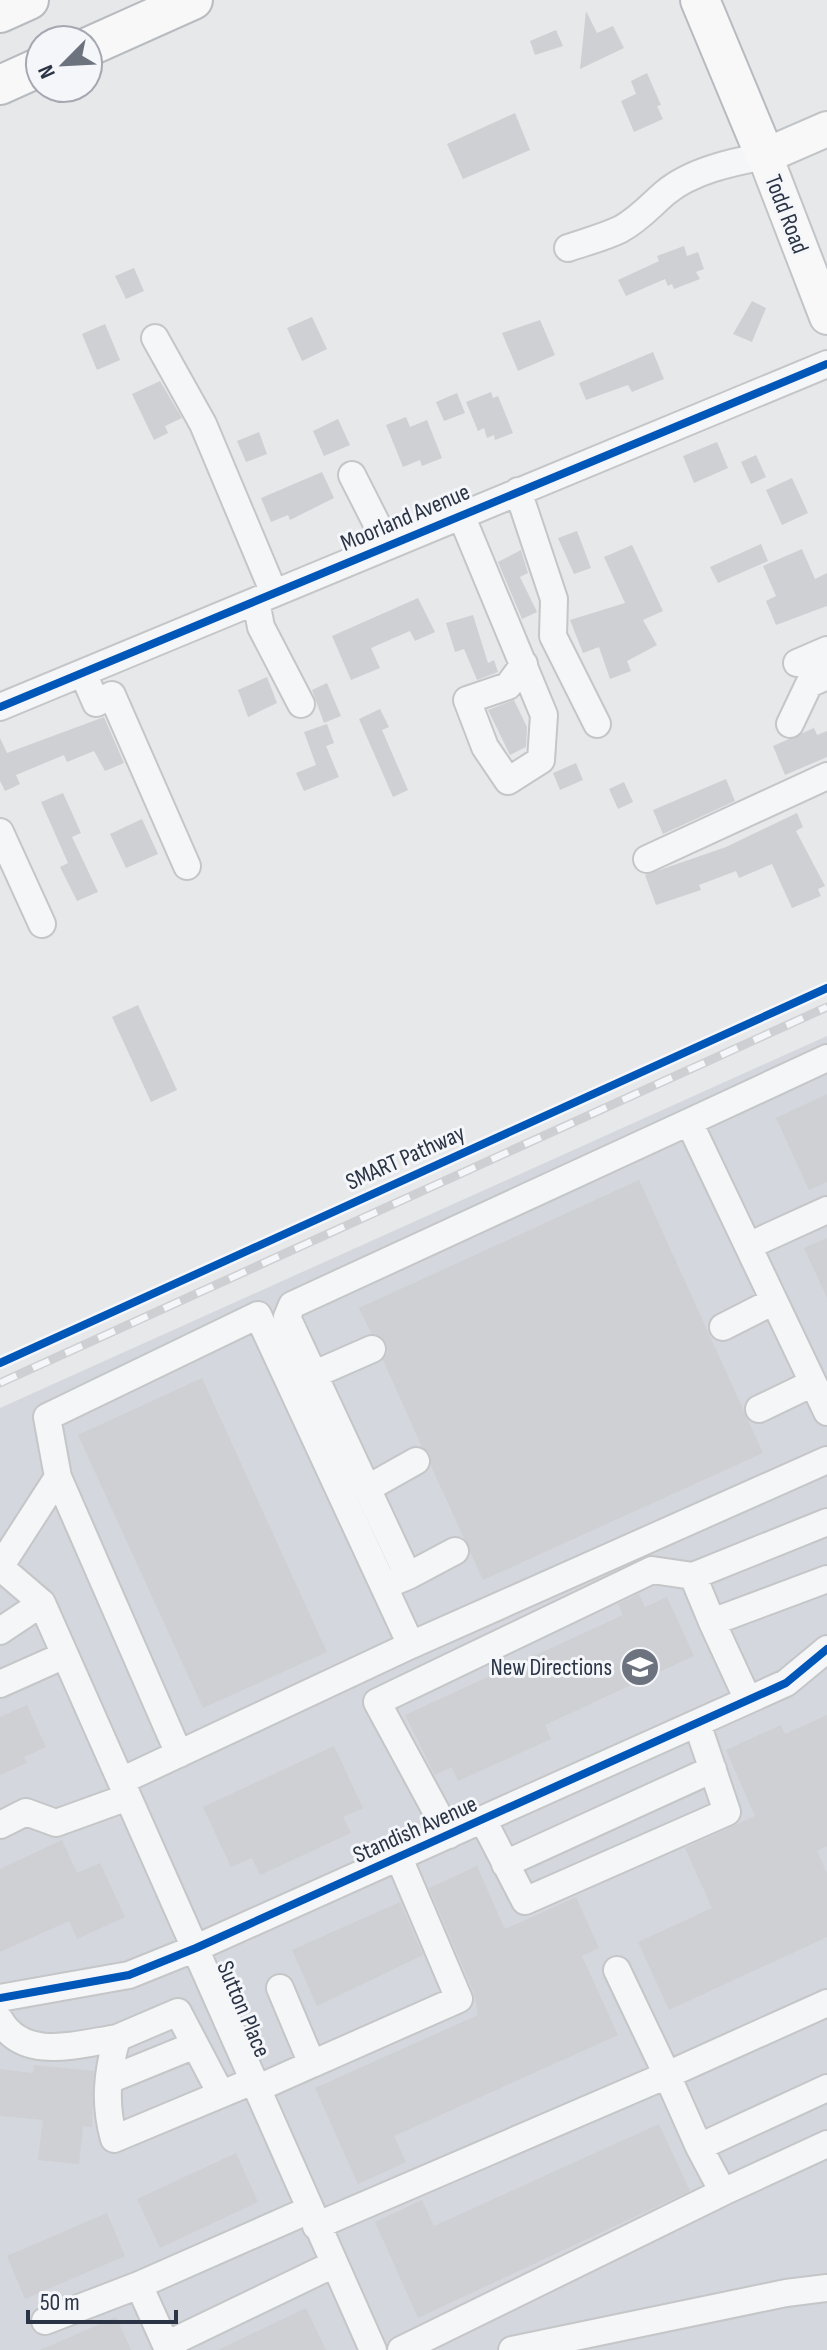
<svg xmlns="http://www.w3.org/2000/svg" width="827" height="2350" font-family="'Sofia Sans Condensed',sans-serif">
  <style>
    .built { fill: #d4d7dd }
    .building { fill: #ced0d3 }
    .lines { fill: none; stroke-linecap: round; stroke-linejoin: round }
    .minor-casing { stroke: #c4c6c8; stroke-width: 30 }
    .major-casing { stroke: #c2c5c8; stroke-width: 38 }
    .highway-casing { stroke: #b8bbbf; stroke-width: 42 }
    .minor { stroke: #f5f6f7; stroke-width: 26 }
    .major { stroke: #f8f8f8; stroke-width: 34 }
    .highway { stroke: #f8f8f8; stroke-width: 38 }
    .rail-casing { stroke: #cecfd2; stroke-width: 9 }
    .rail { stroke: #f4f6f9; stroke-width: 6; stroke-dasharray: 18; stroke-linecap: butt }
    .cycleway-casing { stroke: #f4f6f9; stroke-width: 13 }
    .cycleway { stroke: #0057b8; stroke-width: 8 }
    .labels { text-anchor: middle; stroke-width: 6; stroke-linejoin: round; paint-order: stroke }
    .street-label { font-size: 24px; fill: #2b3445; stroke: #f4f6f9 }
    .poi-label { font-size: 24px; fill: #2b3445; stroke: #f4f6f9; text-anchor: end }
  </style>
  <rect width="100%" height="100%" fill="#e6e8ea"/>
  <path class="built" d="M827,1036V2350H0V1408Z"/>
  <path class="building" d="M586,11L597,33L613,26L624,48L580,69Z
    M556,30L563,46L535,55L530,41Z
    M647,73L661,105L657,106L663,119L634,132L621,101L636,94L631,81Z
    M515,113L530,150L463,179L447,144Z
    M684,246L687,256L698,252L704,269L696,272L700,279L674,289L672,284L668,286L665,279L626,296L618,280L659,261L657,256Z
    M134,268L144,291L126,299L115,276Z
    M752,301L766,308L752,342L733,334Z
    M312,317L327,349L302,361L287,328Z
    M540,320L555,355L518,371L502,333Z
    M105,324L120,360L97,370L82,334Z
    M653,352L664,379L632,392L628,385L586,400L579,383Z
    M160,381L182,418L165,426L168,433L154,440L132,394Z
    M491,392L493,398L498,396L513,433L495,440L494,435L487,438L484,428L478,431L466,402Z
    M457,393L465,413L444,421L436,402Z
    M406,417L410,427L427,420L442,458L422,466L420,460L403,467L386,425Z
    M338,419L350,445L324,456L313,431Z
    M259,432L267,454L246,462L237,441Z
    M717,442L728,468L694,483L683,456Z
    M756,455L766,477L751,484L741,462Z
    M322,472L334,498L290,520L288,515L271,522L261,498Z
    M792,478L808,513L782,525L766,490Z
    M577,531L591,568L574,574L558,538Z
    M761,544L768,561L718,583L710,567Z
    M632,545L663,611L643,620L657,645L627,661L631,671L610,679L599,647L583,653L570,620L625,603L604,557Z
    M802,549L815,579L827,573V606L776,625L766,601L776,596L763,566Z
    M521,550L528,573L520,577L537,612L522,619L498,562Z
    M418,598L435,632L415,641L410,631L371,648L380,668L351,680L332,636Z
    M473,615L488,663L494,660L498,672L477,680L464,649L455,652L446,623Z
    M267,677L277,703L248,717L238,690Z
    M327,683L341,716L324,723L312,690Z
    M514,700L527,727L526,747L510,755L488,710Z
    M380,709L389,727L382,730L408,790L393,797L359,719Z
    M104,717L124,763L105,771L94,751L67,762L64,755L16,775L20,784L5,791L0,781V738L7,753Z
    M327,724L334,743L326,746L339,777L304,791L296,773L316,765L304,732Z
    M814,728L817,735L827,731V757L785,775L773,746Z
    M576,763L583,780L560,790L553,773Z
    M726,779L735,801L663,834L653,810Z
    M624,782L633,802L618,809L609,789Z
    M63,793L81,833L72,837L98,892L77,901L60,867L68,863L41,802Z
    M797,813L803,827L796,831L825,886L818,889L821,896L792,908L772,864L739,878L736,871L699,885L701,890L656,905L645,875L726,847Z
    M142,819L158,854L126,868L110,834Z
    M138,1005L177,1090L151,1102L112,1017Z
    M827,1094V1182L809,1190L776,1118Z
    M639,1180L763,1453L483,1580L431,1466L430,1454L422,1447L383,1360L388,1352L386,1342L381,1336L371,1333L359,1308Z
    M827,1238V1298L804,1248Z
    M202,1378L327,1652L203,1708L78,1435Z
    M639,1594L645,1607L667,1597L694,1656L545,1725L551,1739L458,1781L452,1767L435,1775L405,1715L623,1615L618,1604Z
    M27,1705L46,1747L24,1757L27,1763L0,1775V1717Z
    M827,1715V1846L817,1851L827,1873V1937L669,2010L638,1942L712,1908L685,1848L755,1816L726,1750L781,1725L785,1734Z
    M334,1746L363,1808L343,1817L351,1833L260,1875L252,1858L231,1867L203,1807Z
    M62,1840L77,1873L100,1863L125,1917L77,1939L69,1921L0,1952V1869Z
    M477,1866L505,1929L576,1897L599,1948L582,1956L618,2035L394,2136L406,2162L358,2184L315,2088L478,2015L474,1993L429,1888Z
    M400,1902L423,1955L317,2006L292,1950Z
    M34,2065L94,2071L92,2127L83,2126L79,2164L38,2160L43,2120L0,2116V2069L33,2073Z
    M659,2124L690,2191L418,2318L375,2222L422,2200L434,2226Z
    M236,2153L258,2202L160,2248L137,2199Z
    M107,2213L125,2256L25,2299L7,2256Z
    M306,2308L326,2350H218Z
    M116,2317L131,2350H40Z"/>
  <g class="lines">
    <g class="minor-casing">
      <path id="minor" d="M568,248C585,242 605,237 621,229C639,219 650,206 665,193C691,171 732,162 765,156
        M155,338L203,424L274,593
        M352,475L388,546
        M518,491L554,599L553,636L597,724
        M461,515L544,715L541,760L508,781L485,747L467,700L508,686L524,664
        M256,601L261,627L301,704
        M797,663L827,650
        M83,673L96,703L112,695L187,866
        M0,707L827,364
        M790,724L809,684L827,676
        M0,832L42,924
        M647,859L827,776
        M689,1122L827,1058
        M748,1246L827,1210
        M723,1327L774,1301
        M315,1374L372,1349
        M759,1409L813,1383
        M368,1488L416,1461
        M827,1522L693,1576L712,1622L827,1579
        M0,1567L42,1603L373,2350
        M0,1567L58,1477
        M408,1576L455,1551
        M384,1586L408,1576L287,1317L292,1305L689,1122L827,1412
        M712,1622L748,1700
        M0,1631L42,1603
        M411,1645L827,1460
        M0,1684L65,1655
        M121,1781L411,1645L258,1315L47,1417L58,1477L179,1754
        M483,1820L525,1901L727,1812L697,1723
        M0,1825L26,1812L56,1823L128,1797
        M449,1835L377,1702L652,1570L693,1576
        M505,1864L713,1769
        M0,1998L129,1975L196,1948L786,1683L827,1649
        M827,2003L667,2075L699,2147L827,2088
        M0,2020C24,2062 78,2044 117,2038
        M312,2064L459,1999L399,1858
        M109,2080L195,2045
        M256,2089L312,2064L280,1988
        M221,2094L178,2012L117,2038C107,2073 104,2104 114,2139L253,2081
        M699,2147L723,2192L827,2144
        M309,2210L139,2285L166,2345L334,2264
        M316,2226L667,2075L617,1970
        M45,2321L139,2285
        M401,2350L723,2192
        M512,2350L786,2293L827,2288"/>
    </g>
    <g class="major-casing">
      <path id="major" d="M827,129L765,156L827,317"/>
    </g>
    <g class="highway-casing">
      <path id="highway" d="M700,0L765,156
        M0,13L29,0
        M88,47L193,0
        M0,85L40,67"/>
    </g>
    <use href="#minor" class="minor"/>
    <use href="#major" class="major"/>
    <use href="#highway" class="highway"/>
    <g class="rail-casing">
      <path id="rail" d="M0,1383L827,1007"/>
    </g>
    <use href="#rail" class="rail"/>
    <g class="cycleway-casing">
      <path id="cycleway" d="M0,707L827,364
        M0,1363L827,988
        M0,1998L129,1975L196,1948L786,1683L827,1649"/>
    </g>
    <use href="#cycleway" class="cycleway"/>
  </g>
  <defs>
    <g id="school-disc" transform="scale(2)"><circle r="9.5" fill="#6c737f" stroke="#f4f6f9"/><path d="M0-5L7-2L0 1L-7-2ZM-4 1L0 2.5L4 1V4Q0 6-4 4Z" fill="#fff"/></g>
  </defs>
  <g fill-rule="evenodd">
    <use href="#school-disc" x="640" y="1667"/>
  </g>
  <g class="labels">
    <g class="street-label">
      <text transform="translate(787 214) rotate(69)" y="8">Todd Road</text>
      <text transform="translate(405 517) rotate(-23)" y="8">Moorland Avenue</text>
      <text transform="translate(405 1157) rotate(-24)" y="8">SMART Pathway</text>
      <text transform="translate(415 1829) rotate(-24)" y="8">Standish Avenue</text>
      <text transform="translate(244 2009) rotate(67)" y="8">Sutton Place</text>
    </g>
    <g class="poi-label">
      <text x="612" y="1675">New Directions</text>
    </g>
  </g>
  <g transform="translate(64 64) rotate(246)"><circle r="38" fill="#f4f6f9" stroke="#a4a8b1" stroke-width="2"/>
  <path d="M0-6L14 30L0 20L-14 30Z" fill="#6c737f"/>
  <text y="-12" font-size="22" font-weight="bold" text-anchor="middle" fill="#2b3445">N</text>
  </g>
  <path d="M28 2310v12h148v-12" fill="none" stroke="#2b3445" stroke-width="4"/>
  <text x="40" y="2310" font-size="24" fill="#2b3445" stroke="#f4f6f9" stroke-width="6" paint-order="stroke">50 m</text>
</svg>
